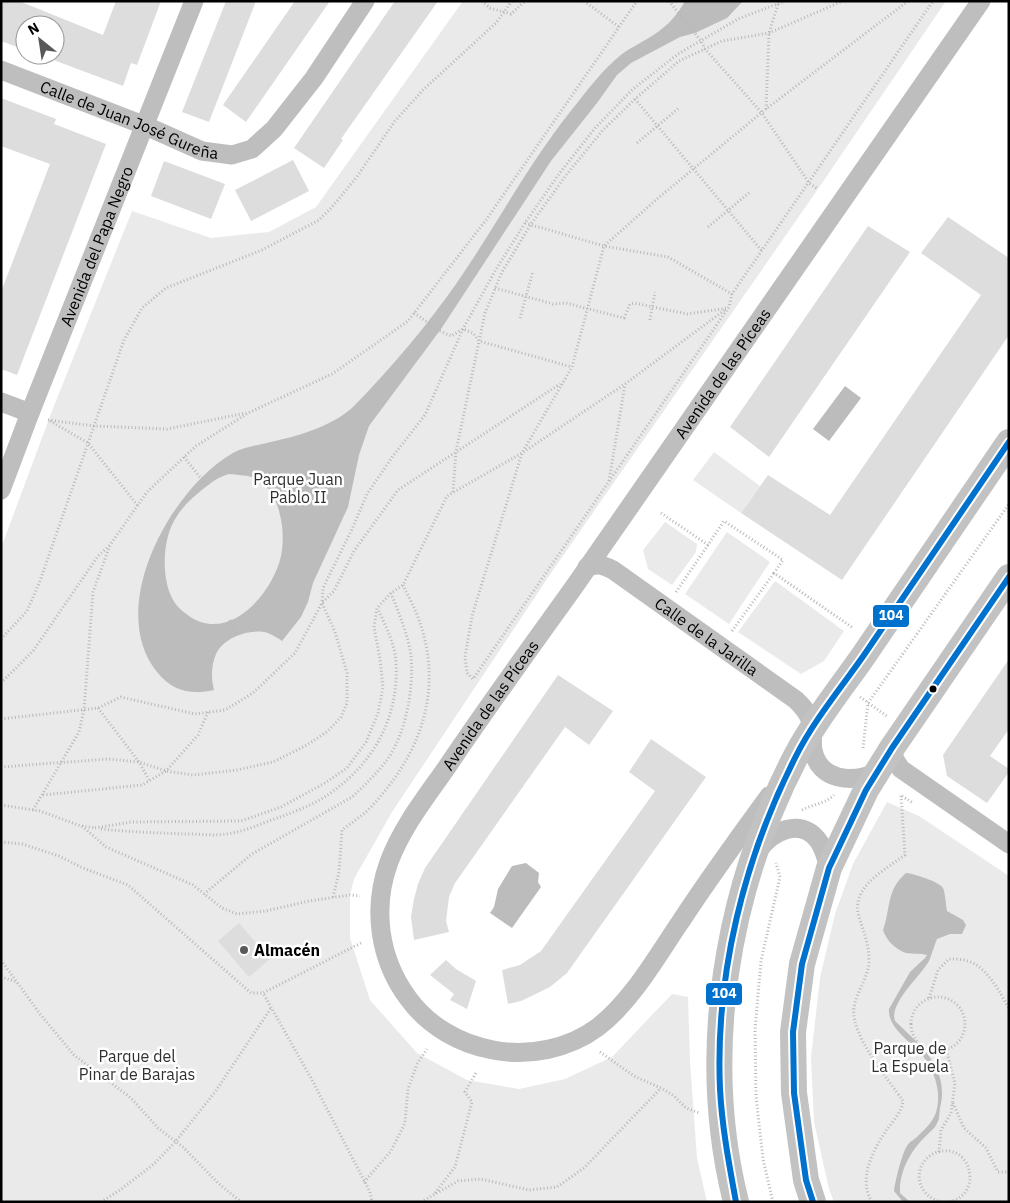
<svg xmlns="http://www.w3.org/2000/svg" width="1010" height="1203" font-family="'IBM Plex Sans',sans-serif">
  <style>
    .green { fill: #eaeaea }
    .water { fill: #bcbcbc; fill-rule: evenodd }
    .building { fill: #ddd }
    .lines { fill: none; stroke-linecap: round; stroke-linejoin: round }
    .path { stroke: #b8b8b8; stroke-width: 3; stroke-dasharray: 1 2.5; stroke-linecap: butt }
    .street { stroke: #bebebe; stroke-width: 19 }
    .secondary { stroke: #c2c2c2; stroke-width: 26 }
    .bus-1-casing { stroke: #fff; stroke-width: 10 }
    .bus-1 { stroke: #0072ce; stroke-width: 6 }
    .bus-dot { fill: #000; stroke: #fff; stroke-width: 2 }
    .poi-dot { fill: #595959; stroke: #fff; stroke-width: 2 }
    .labels { text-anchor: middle; stroke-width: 5; stroke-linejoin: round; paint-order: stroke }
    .street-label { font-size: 16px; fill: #000; stroke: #fff }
    .park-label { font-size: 16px; fill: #303030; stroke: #fff }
    .poi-label { font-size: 16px; font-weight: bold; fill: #000; stroke: #fff; text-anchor: start }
    .line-badge { stroke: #fff; stroke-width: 2 }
    .badge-label { font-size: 14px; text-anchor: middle; font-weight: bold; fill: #fff }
  </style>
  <rect width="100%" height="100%" fill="#fff"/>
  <path class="green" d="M463,1H946L818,189L551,573L392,812L354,879L350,895V938L370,1000L417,1053L467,1080L519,1089L565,1079L612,1057L672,994L688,997L690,1061L697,1158L707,1202H1V548L52,411L132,211L211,238L269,232L316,207Z
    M714,452L760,486L741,513L693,480Z
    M665,522L697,544L696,552L672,585L648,569L643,550Z
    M727,532L770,562L729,624L685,594Z
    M775,581L844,631L824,661L801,674L738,632Z
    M887,802L919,816L1009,876V1202H834L829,1189L814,1122L811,1057L820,978L835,914L853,864Z"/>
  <path class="water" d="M685,1H743L727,18L695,33L680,37L631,63L617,75L597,103L551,161L441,329L369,426L359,455L348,507L313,583L308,602L301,617L282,641C278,638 273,635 268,633C250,628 224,637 216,654C211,666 211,678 214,690C191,695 173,692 157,672C105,608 171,488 233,453C246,446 261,445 275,441C302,435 335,425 355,405C391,368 426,327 456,284C495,228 527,166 570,112C586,92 602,70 622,54C630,48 639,44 647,39C664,29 676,18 685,1ZM229,474C237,475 244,475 252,477C267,482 275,496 279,511C283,525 284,541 281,556C273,593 229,644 189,616C184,612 178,608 175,603C160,581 162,537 177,516C184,505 193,497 203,489C212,482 218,477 229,474Z
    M845,386L861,398L829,441L813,429Z
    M526,863L539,873L538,882L541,887L512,928L490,913L494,907L498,889L512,866Z
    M906,873C912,873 940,882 943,888C945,891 946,906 947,911L963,920L966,925L962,934H950L937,939C934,946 932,954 929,961C920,977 889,1003 895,1021C921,1046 950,1068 940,1108C939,1113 940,1119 937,1123C935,1129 928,1133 924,1138C910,1152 899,1172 900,1193L910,1202H903L894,1191C895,1182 902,1153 907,1146C909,1142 915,1139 918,1136C933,1122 939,1114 938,1093C937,1082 932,1068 926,1060C915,1044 887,1029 889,1009L910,972L925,958L927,955C920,953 913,954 906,953C896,950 886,940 883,930C891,908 886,890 906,873Z"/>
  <path class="building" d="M1,1H19L103,35L116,1H161L137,65L131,63L123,86L40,55H55V25H25V50L1,41Z
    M226,1H256L209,122L182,112Z
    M295,1H330L246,122L223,105Z
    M395,1H438L341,139L343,140L324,168L294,148Z
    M1,98L56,119L54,124L106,144L17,375L1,369V292L50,164L1,146Z
    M293,160L309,191L251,221L235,190Z
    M164,161L225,184L211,219L151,196Z
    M948,217L1009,258V335L842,580L741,513L768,475L830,515L981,295L921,253Z
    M868,226L910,252L769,457L730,427Z
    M1009,659V729L990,756L1009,769V772L987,803L947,776L943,755Z
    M558,675L613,711L589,745L565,727L455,883L449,897L446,921L449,932L414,940L411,917L414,899L418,884L425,868Z
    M651,739L706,777L567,973L550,987L521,1001L508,1004L502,970L520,965L541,951L655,791L629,772Z
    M239,923L270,959L249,977L218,941Z
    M446,960L456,969L476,981L467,1009L450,1000L454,994L430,975Z"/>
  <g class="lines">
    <path class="path" d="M482,1L490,8L511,14L525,1
      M584,1L619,27
      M669,1L701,41L705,49L762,113L809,183L818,189
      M908,1L766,109L657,199L604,246L572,367L522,453L472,616L465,657L467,673L473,679L729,307L732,294L933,1
      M635,99L762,251
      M766,109L769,33L779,1
      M637,143L679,108
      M525,223L604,246L668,257L732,294
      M708,227L750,192
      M495,288L553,304L566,303L624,318L630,304L634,303L687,314L728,308
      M414,313L440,331L451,336L463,329L473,333L479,341L572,367
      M520,318L533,271
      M650,320L655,292
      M48,420L94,426L167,429L246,413
      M50,421L88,443L138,506
      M184,457L207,486
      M609,481L625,384
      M453,492L456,451L485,313L502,272L531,224L567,174L603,130L635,99L679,61L722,41L769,33L843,1
      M661,513L708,545L724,521L783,560L774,573L853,628
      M676,592L708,545
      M230,620L237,636
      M732,631L774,573
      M1,639L27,611L40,581L124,340L142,308L166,288L262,250L319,220L332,207L356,178L395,121L424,89L496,23L512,1
      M1,683L33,651L98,556L110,545
      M860,697L888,717
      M98,708L139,762L149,780
      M1,719L98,708L121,697L195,714L225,710L253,693L295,653L322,603L334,591L354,551L398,490L560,384
      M863,748L868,703L1009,504
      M1,767L108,759L139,762L166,771L193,775L237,770L273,762L307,745L328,731L341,717L347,703V673L335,632L322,603L323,588L353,527L367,494L393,456L425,415L463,329L495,271L525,223L559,174L596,127L633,89L678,54L738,19L785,1
      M43,795L142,785L166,771L198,735L208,712
      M902,796L913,803
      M1,805L40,811L81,826L95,828
      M33,810L79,732L84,710L93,592L110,545L147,492L196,446L248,413L332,374L408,321L486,220L637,1
      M802,810C813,804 825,804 834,795
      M82,826L106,847L193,885L222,908L237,914L266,911L309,901L350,895L360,896
      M95,828L131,822L241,821L281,807L325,783L347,768L366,742L378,713L383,687L380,659L374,627L377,608L391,593L403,585L447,496L522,453L625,384L726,309
      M101,829C130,832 159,833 188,834C201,834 214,836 226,834C244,832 260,824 277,818C294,812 313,805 329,794C374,763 399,718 396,662C395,644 385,625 378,609
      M1,842L22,844L59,856L83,868L128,885L251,993H263
      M204,894L252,854L352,797C365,785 377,773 387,760C406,733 414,688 411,656C408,634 399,614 391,593
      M333,897L339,872L342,830C352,822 364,815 372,806C421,753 444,690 419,620C415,608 408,596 403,585
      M361,943L263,993L311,1078L370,1192L372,1202
      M1,960L40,1014L74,1055L131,1098L158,1128L183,1147L218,1183L241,1202
      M1,977L17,982
      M911 1024a27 27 0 1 1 54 0a27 27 0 1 1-54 0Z
      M929,998L938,970L949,959C955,959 962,959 968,961C987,967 1000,992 1009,1009
      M600,1052L634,1076L661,1088L674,1096L686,1108L699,1113
      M953,1103L964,1128L986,1148L998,1172H1009
      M939,1152L941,1130L951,1113L955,1083L946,1049
      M364,1182L391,1151L405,1123L408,1089L417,1064L427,1049
      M435,1193L455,1167L472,1102L465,1092L477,1071
      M101,1202L120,1190L154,1164L176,1141L215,1092L271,1008
      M421,1202L458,1181L481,1179L529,1190L557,1187L584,1168L661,1088
      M773,1202L763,1159L756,1096L755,1030L761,961L780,877L776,863
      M872,1202C858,1180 872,1151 886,1131C892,1122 902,1112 903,1101C888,1079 850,1034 854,1008C856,992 869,977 869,961C869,944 864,933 859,917C850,887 885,870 905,855L901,795
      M941,1202C925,1198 915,1183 921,1167C924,1160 930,1154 938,1152C972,1142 984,1196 948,1202"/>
    <g class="street">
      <path id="s1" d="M1,70L146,126L202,151L232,155L252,149L274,129L314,78L365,1"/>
      <path d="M1,402L30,413"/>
      <path id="s2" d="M1,490L30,413L194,1"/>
      <path id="s3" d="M587,567C598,563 603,565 613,570L796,700C802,706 807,711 810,719C815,729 811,739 813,750C819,781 852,783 876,773"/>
      <path d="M892,748L895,760L901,769L1009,844"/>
      <path id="s4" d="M769,796C739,837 709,878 681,921C657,956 632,1001 598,1027C569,1049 528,1057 493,1050C460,1044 428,1026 408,998C379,959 372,908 389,862C402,827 426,797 447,767C488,706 531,647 574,587C710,392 845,196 981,1"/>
      <path d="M759,850C772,831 800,818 817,839C824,847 826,858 829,868"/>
    </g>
    <path class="secondary" d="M736,1202C699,1054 726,891 796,756C815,720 841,688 864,655C912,584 961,513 1009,442
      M813,1202L806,1180L794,1093L793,1032L802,964L829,868L866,790L892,748L1009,577"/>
    <g class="bus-1-casing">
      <path id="bus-1" d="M736,1202C729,1164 722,1127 720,1089C715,975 744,858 796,756C814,720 841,688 864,655C913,584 961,513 1009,442
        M813,1202L806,1180L794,1093L793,1032L802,964L829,868L866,790L892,748L1009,577"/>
    </g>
    <use href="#bus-1" class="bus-1"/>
  </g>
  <circle class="bus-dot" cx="933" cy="689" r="4.5"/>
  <circle class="poi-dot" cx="244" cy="950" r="5"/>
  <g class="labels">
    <g class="street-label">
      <text dy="6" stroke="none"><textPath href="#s1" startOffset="138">Calle de Juan José Gureña</textPath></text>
      <text dy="6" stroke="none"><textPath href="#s2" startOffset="262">Avenida del Papa Negro</textPath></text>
      <text dy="6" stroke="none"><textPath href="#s4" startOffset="1236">Avenida de las Píceas</textPath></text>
      <text dy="6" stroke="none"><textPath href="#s3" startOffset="142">Calle de la Jarilla</textPath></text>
      <text dy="6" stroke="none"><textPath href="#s4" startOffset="831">Avenida de las Píceas</textPath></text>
    </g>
    <g class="park-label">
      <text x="298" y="485">Parque Juan<tspan x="298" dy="18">Pablo II</tspan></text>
      <text x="910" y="1054">Parque de<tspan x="910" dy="18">La Espuela</tspan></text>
      <text x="137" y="1062">Parque del<tspan x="137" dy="18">Pinar de Barajas</tspan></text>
    </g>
    <g class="poi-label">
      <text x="254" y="956">Almacén</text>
    </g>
  </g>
  <g class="line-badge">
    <rect x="872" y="604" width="38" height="24" rx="5" fill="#0072ce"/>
    <rect x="705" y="982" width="38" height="24" rx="5" fill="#0072ce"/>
  </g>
  <g class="badge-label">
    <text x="891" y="620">104</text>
    <text x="724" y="998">104</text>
  </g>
  <rect width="1010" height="1203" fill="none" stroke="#000000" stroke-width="5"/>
  <g transform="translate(40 40) rotate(330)"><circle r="24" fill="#ffffff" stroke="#999999"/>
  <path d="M0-4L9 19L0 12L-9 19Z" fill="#595959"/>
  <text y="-8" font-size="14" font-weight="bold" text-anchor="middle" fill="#000000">N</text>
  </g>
</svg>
